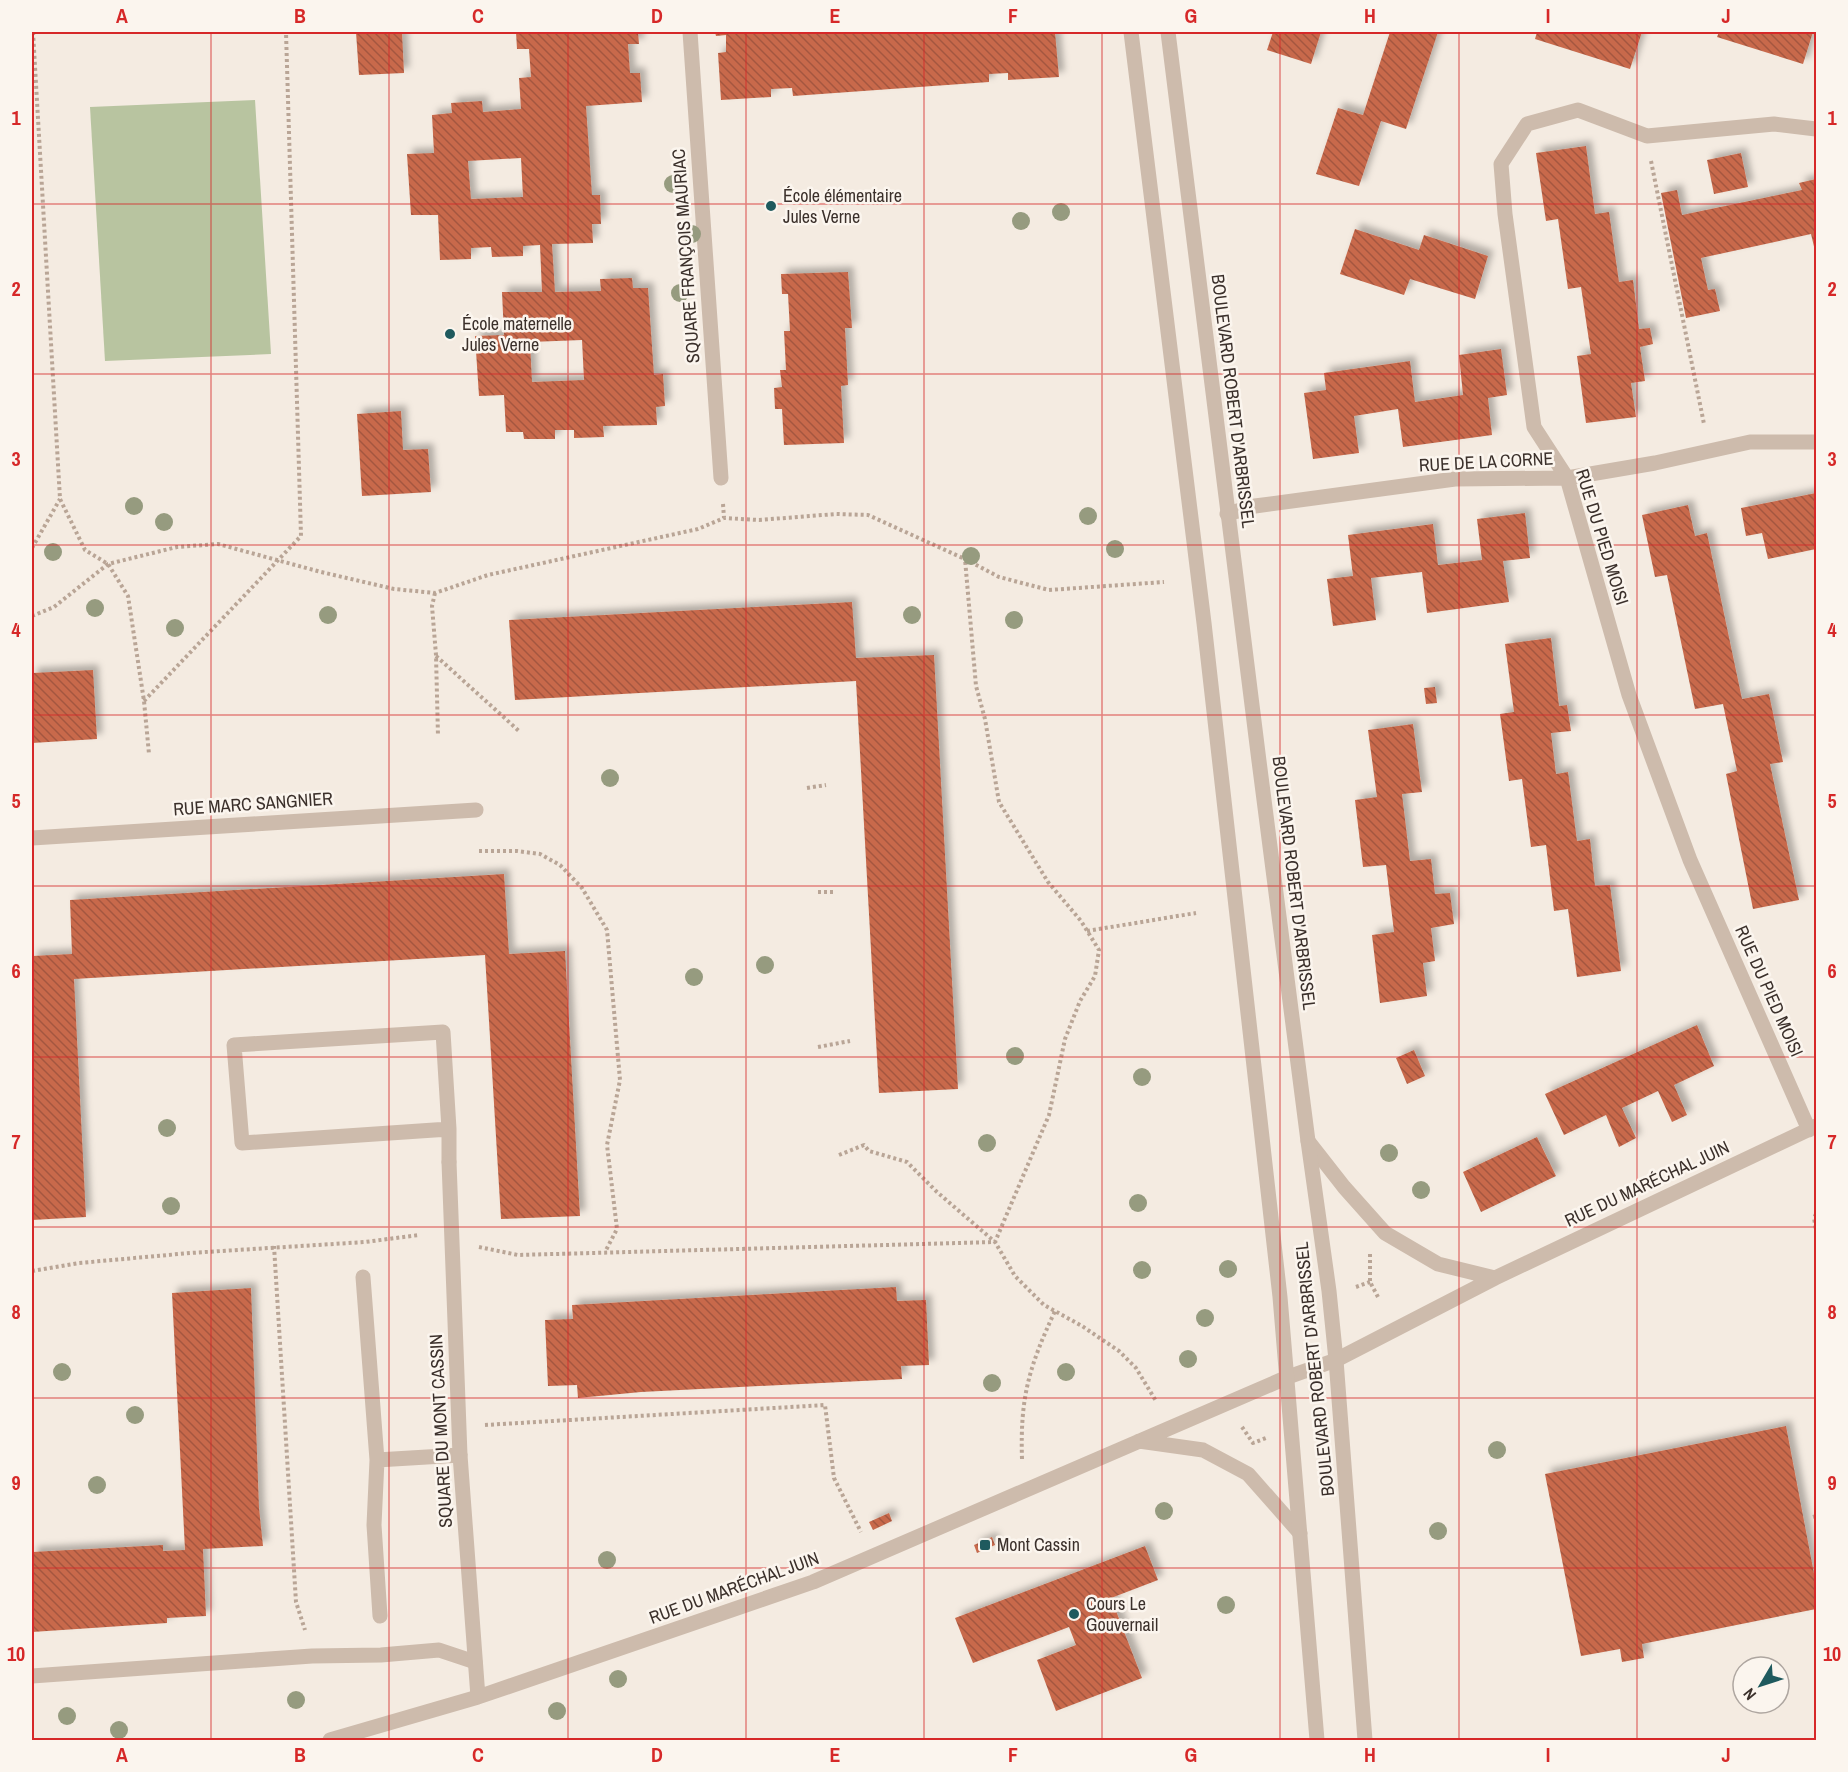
<svg xmlns="http://www.w3.org/2000/svg" width="1848" height="1772" font-family="'Archivo Narrow',sans-serif">
  <style>
    .green { fill: #b8c4a0 }
    .building { fill: url(#building-back-hatch); fill-rule: evenodd; filter: url(#shadow) }
    .lines { fill: none; stroke-linecap: round; stroke-linejoin: round }
    .path { stroke: #b9a596; stroke-width: 4; stroke-dasharray: 3 3; stroke-linecap: butt }
    .service { stroke: #cdbbac; stroke-width: 15 }
    .minor { stroke: #cdbbac; stroke-width: 15 }
    .tertiary { stroke: #cdbbac; stroke-width: 15 }
    .tree { fill: #969b7f }
    .grid { fill: none; stroke: #d62828; stroke-width: 1.5; stroke-opacity: 0.55 }
    .poi-dot { fill: #1f5a5e; stroke: #fbf5ee; stroke-width: 2 }
    .labels { text-anchor: middle; stroke-width: 5; stroke-linejoin: round; paint-order: stroke }
    .poi-label { font-size: 18px; fill: #3b302b; stroke: #fbf5ee; text-anchor: start }
    .street-label { font-size: 18px; fill: #3b302b; stroke: #fbf5ee }
    .neatline { fill: none; stroke: #d62828; stroke-width: 2 }
    .grid-label { font-size: 20px; text-anchor: middle; font-weight: bold; fill: #d62828 }
  </style>
  <defs>
    <pattern id="building-back-hatch" width="6" height="6" patternUnits="userSpaceOnUse" patternTransform="scale(1.5)"><rect width="6" height="6" fill="#c8694b"/><path d="M-1 5l2 2M0 0l6 6M5-1l2 2" fill="none" stroke="#a4573f"/></pattern>
    <filter id="shadow"><feDropShadow dx="5.5" dy="-5.5" stdDeviation="3" flood-color="#0004"/></filter>
  </defs>
  <rect width="100%" height="100%" fill="#f4ebe1"/>
  <path class="green" d="M255,100L271,354L105,361L90,107Z"/>
  <path class="building" d="M356,32H402L404,73L359,75Z
    M516,32H638L639,44H628L630,73H640L642,102L586,106L592,195H600L601,224H592L593,243L552,244L555,292L601,291L600,279L632,278L633,288H648L654,375L663,374L665,406L656,407L657,425L603,426L604,437L574,438V430H555V439H524L523,432H506L504,395L479,396L475,336L504,335L502,292H542L540,245L523,246V256L492,257L491,247L471,248V259L440,260L438,215H411L407,154L434,153L432,115L452,113L451,103L482,101L483,112L521,109L519,78L531,77L529,49H517ZM521,158L523,197L471,199L468,161ZM582,340L584,380L532,382L530,342Z
    M715,32H1055L1059,77L1008,80V73L989,74V82L793,96L792,88L771,89V97L721,100L718,53L726,52V35L716,36Z
    M1273,32H1321L1311,64L1267,50Z
    M1390,32H1438L1406,129L1381,121L1359,186L1316,174L1338,108L1363,115Z
    M1537,32H1642L1630,69L1535,39Z
    M1719,32H1813L1803,64L1717,37Z
    M1586,146L1595,214L1609,212L1619,282L1633,280L1639,329L1650,328L1653,344L1640,347L1645,381L1631,383L1636,417L1586,423L1577,356L1591,354L1581,287L1568,289L1558,219L1546,221L1536,153Z
    M1741,153L1748,187L1714,194L1707,160Z
    M1816,179V255L1811,234L1701,258L1708,290L1715,289L1720,311L1686,318L1661,193L1677,190L1682,215L1802,190L1799,183Z
    M1355,229L1419,250L1424,235L1488,256L1475,299L1410,279L1404,295L1340,274Z
    M848,272L852,328H845L848,385L841,386L844,443L784,445L782,409H775L774,388L782,387L780,370H786L784,331H790L788,294H782L781,274Z
    M1501,349L1507,395L1488,398L1492,435L1403,447L1398,409L1354,416L1359,453L1313,459L1304,393L1326,390L1324,373L1410,361L1415,402L1463,395L1459,355Z
    M401,411L403,450L428,449L431,492L362,496L357,414Z
    M1816,493V549L1768,559L1762,533L1746,536L1741,508Z
    M1688,505L1695,536L1707,533L1742,699L1769,694L1783,762L1770,764L1799,900L1753,909L1726,774L1737,771L1723,704L1695,709L1667,575L1655,577L1642,515Z
    M1525,513L1530,558L1503,561L1509,602L1427,613L1422,572L1371,578L1376,620L1333,626L1327,579L1353,576L1348,535L1433,524L1438,565L1482,560L1477,519Z
    M852,602L856,658L934,655L958,1089L879,1093L856,681L515,700L509,620Z
    M1551,638L1559,706L1567,705L1571,731L1551,733L1556,774L1568,772L1577,841L1590,839L1595,886L1610,885L1621,971L1577,977L1568,909L1554,911L1546,845L1531,847L1522,779L1509,781L1500,714L1514,712L1505,644Z
    M93,670L97,739L32,743V673Z
    M1435,687L1437,703L1426,704L1424,688Z
    M1413,724L1422,792L1402,794L1410,861L1431,859L1435,894L1450,893L1454,924L1431,928L1435,961L1423,963L1427,996L1380,1003L1372,935L1394,932L1386,865L1363,867L1355,800L1377,797L1368,730Z
    M504,874L509,954L565,951L580,1216L501,1219L485,955L74,979L86,1217L32,1220V956L72,954L70,900Z
    M1697,1025L1714,1066L1674,1085L1687,1115L1672,1122L1658,1091L1622,1108L1636,1138L1619,1147L1606,1115L1564,1135L1545,1094Z
    M1414,1050L1425,1076L1407,1084L1396,1058Z
    M1537,1137L1556,1176L1481,1212L1463,1172Z
    M896,1287L897,1301L926,1300L929,1365L901,1366L902,1379L641,1392L578,1398L577,1385L548,1386L545,1320L573,1319L572,1305Z
    M251,1288L259,1508L263,1546L203,1549L206,1616L167,1618V1623L32,1632V1552L163,1545V1551L185,1550L172,1293Z
    M1786,1426L1816,1584V1609L1642,1644L1644,1658L1622,1662L1620,1649L1581,1656L1545,1474Z
    M889,1513L892,1521L873,1530L869,1522Z
    M992,1537L995,1545L977,1553L974,1545Z
    M1145,1546L1158,1580L1111,1598L1142,1678L1056,1711L1037,1660L1076,1645L1069,1627L973,1663L955,1618Z"/>
  <g class="lines">
    <path class="path" d="M33,32L60,499L85,550L108,564L128,596L144,701L149,754
      M1651,161L1704,424
      M723,504L724,518
      M32,548L60,499
      M435,593L432,606L436,655L438,736
      M32,616L54,607L108,564L177,547L218,544L321,572L394,589L435,593L488,575L698,529L724,518L759,520L836,514L868,515L965,559L999,577L1049,590L1164,582
      M436,656L519,731
      M144,701L301,536L286,32
      M807,788L826,785
      M479,851H517L540,854L560,865L582,888L607,930L620,1080L607,1145L617,1229L605,1252
      M818,892H836
      M1087,931L1196,913
      M818,1047L850,1041
      M839,1155L864,1145L869,1151L907,1162L937,1192L995,1242L1015,1276L1044,1305L1082,1326L1119,1351L1136,1368L1156,1401
      M1816,1214L1814,1218L1816,1230
      M274,1246L296,1602L305,1630
      M479,1247L518,1255L995,1242L1049,1115L1065,1039L1080,1001L1095,976L1099,950L1081,921L1048,882L999,802L985,719L976,686L965,559
      M1370,1254V1282L1378,1297
      M32,1271L79,1263L190,1253L365,1242L419,1235
      M1356,1287L1370,1282
      M485,1425L825,1405L834,1478L861,1532
      M1242,1427L1253,1443L1266,1438
      M1022,1459C1020,1397 1029,1367 1055,1311
      M1813,1517L1816,1516"/>
    <path class="service" d="M449,1162V1129L443,1032L234,1045L242,1143L449,1129
      M363,1277L377,1460L374,1525L380,1616
      M377,1460L460,1455
      M32,1676L312,1656L381,1655L439,1650L475,1662"/>
    <path class="minor" d="M690,32L721,478
      M1227,514L1255,506L1455,479L1567,478L1655,463L1750,442H1816
      M32,838L476,810
      M1809,1130L1690,860L1629,695L1567,478L1534,427L1505,214L1501,164L1527,124L1578,110L1647,136L1774,124L1816,129
      M1308,1141L1344,1187L1385,1233L1438,1264L1495,1278
      M449,1162L460,1455L478,1697
      M1139,1441L1203,1450L1248,1474L1300,1533
      M330,1740L478,1697L813,1582L1288,1377L1336,1360L1495,1278L1816,1126"/>
    <path class="tertiary" d="M1131,32L1204,623L1280,1297L1317,1740
      M1168,32L1259,761L1308,1141L1329,1291L1336,1360L1365,1740"/>
  </g>
  <g class="tree">
    <circle cx="673" cy="184" r="9"/>
    <circle cx="1061" cy="212" r="9"/>
    <circle cx="1021" cy="221" r="9"/>
    <circle cx="692" cy="234" r="9"/>
    <circle cx="680" cy="293" r="9"/>
    <circle cx="134" cy="506" r="9"/>
    <circle cx="1088" cy="516" r="9"/>
    <circle cx="164" cy="522" r="9"/>
    <circle cx="1115" cy="549" r="9"/>
    <circle cx="53" cy="552" r="9"/>
    <circle cx="971" cy="556" r="9"/>
    <circle cx="95" cy="608" r="9"/>
    <circle cx="328" cy="615" r="9"/>
    <circle cx="912" cy="615" r="9"/>
    <circle cx="1014" cy="620" r="9"/>
    <circle cx="175" cy="628" r="9"/>
    <circle cx="610" cy="778" r="9"/>
    <circle cx="765" cy="965" r="9"/>
    <circle cx="694" cy="977" r="9"/>
    <circle cx="1015" cy="1056" r="9"/>
    <circle cx="1142" cy="1077" r="9"/>
    <circle cx="167" cy="1128" r="9"/>
    <circle cx="987" cy="1143" r="9"/>
    <circle cx="1389" cy="1153" r="9"/>
    <circle cx="1421" cy="1190" r="9"/>
    <circle cx="1138" cy="1203" r="9"/>
    <circle cx="171" cy="1206" r="9"/>
    <circle cx="1228" cy="1269" r="9"/>
    <circle cx="1142" cy="1270" r="9"/>
    <circle cx="1205" cy="1318" r="9"/>
    <circle cx="1188" cy="1359" r="9"/>
    <circle cx="62" cy="1372" r="9"/>
    <circle cx="1066" cy="1372" r="9"/>
    <circle cx="992" cy="1383" r="9"/>
    <circle cx="135" cy="1415" r="9"/>
    <circle cx="1497" cy="1450" r="9"/>
    <circle cx="97" cy="1485" r="9"/>
    <circle cx="1164" cy="1511" r="9"/>
    <circle cx="1438" cy="1531" r="9"/>
    <circle cx="607" cy="1560" r="9"/>
    <circle cx="1226" cy="1605" r="9"/>
    <circle cx="618" cy="1679" r="9"/>
    <circle cx="296" cy="1700" r="9"/>
    <circle cx="557" cy="1711" r="9"/>
    <circle cx="67" cy="1716" r="9"/>
    <circle cx="119" cy="1730" r="9"/>
  </g>
  <path class="grid" d="M211,32V1740M389,32V1740M568,32V1740M746,32V1740M924,32V1740M1102,32V1740M1280,32V1740M1459,32V1740M1637,32V1740M32,204H1816M32,374H1816M32,545H1816M32,715H1816M32,886H1816M32,1057H1816M32,1227H1816M32,1398H1816M32,1568H1816"/>
  <g class="poi-dot">
    <circle cx="771" cy="206" r="6"/>
    <circle cx="450" cy="334" r="6"/>
    <rect x="979" y="1539" width="12" height="12" rx="3"/>
    <circle cx="1074" cy="1614" r="6"/>
  </g>
  <g class="labels">
    <g class="poi-label">
      <text x="783" y="202">École élémentaire<tspan x="783" dy="21">Jules Verne</tspan></text>
      <text x="462" y="330">École maternelle<tspan x="462" dy="21">Jules Verne</tspan></text>
      <text x="997" y="1551">Mont Cassin</text>
      <text x="1086" y="1610">Cours Le<tspan x="1086" dy="21">Gouvernail</tspan></text>
    </g>
    <g class="street-label">
      <text transform="translate(686 256) rotate(-94)" y="6">SQUARE FRANÇOIS MAURIAC</text>
      <text transform="translate(1233 401) rotate(83)" y="6">BOULEVARD ROBERT D'ARBRISSEL</text>
      <text transform="translate(1486 462) rotate(-3)" y="6">RUE DE LA CORNE</text>
      <text transform="translate(1602 537) rotate(73)" y="6">RUE DU PIED MOISI</text>
      <text transform="translate(253 804) rotate(-4)" y="6">RUE MARC SANGNIER</text>
      <text transform="translate(1294 883) rotate(83)" y="6">BOULEVARD ROBERT D'ARBRISSEL</text>
      <text transform="translate(1769 991) rotate(66)" y="6">RUE DU PIED MOISI</text>
      <text transform="translate(1647 1184) rotate(-25)" y="6">RUE DU MARÉCHAL JUIN</text>
      <text transform="translate(1315 1369) rotate(-96)" y="6">BOULEVARD ROBERT D'ARBRISSEL</text>
      <text transform="translate(441 1431) rotate(-93)" y="6">SQUARE DU MONT CASSIN</text>
      <text transform="translate(734 1588) rotate(-20)" y="6">RUE DU MARÉCHAL JUIN</text>
    </g>
  </g>
  <rect width="1848" height="1772" fill="none" stroke="#fbf5ee" stroke-width="66"/>
  <g transform="translate(1761 1685) rotate(231)"><circle r="28" fill="#fbf5ee" stroke="#aea6a0" stroke-width="1.5"/>
  <path d="M0-4.5L10 22L0 15L-10 22Z" fill="#1f5a5e"/>
  <text y="-9" font-size="16" font-weight="bold" text-anchor="middle" fill="#3b302b">N</text>
  </g>
  <rect x="33" y="33" width="1782" height="1706" class="neatline"/>
  <g class="grid-label">
    <text x="122" y="23">A</text>
    <text x="300" y="23">B</text>
    <text x="478" y="23">C</text>
    <text x="657" y="23">D</text>
    <text x="835" y="23">E</text>
    <text x="1013" y="23">F</text>
    <text x="1191" y="23">G</text>
    <text x="1370" y="23">H</text>
    <text x="1548" y="23">I</text>
    <text x="1726" y="23">J</text>
    <text x="16" y="125">1</text>
    <text x="1832" y="125">1</text>
    <text x="16" y="296">2</text>
    <text x="1832" y="296">2</text>
    <text x="16" y="466">3</text>
    <text x="1832" y="466">3</text>
    <text x="16" y="637">4</text>
    <text x="1832" y="637">4</text>
    <text x="16" y="808">5</text>
    <text x="1832" y="808">5</text>
    <text x="16" y="978">6</text>
    <text x="1832" y="978">6</text>
    <text x="16" y="1149">7</text>
    <text x="1832" y="1149">7</text>
    <text x="16" y="1319">8</text>
    <text x="1832" y="1319">8</text>
    <text x="16" y="1490">9</text>
    <text x="1832" y="1490">9</text>
    <text x="16" y="1661">10</text>
    <text x="1832" y="1661">10</text>
    <text x="122" y="1762">A</text>
    <text x="300" y="1762">B</text>
    <text x="478" y="1762">C</text>
    <text x="657" y="1762">D</text>
    <text x="835" y="1762">E</text>
    <text x="1013" y="1762">F</text>
    <text x="1191" y="1762">G</text>
    <text x="1370" y="1762">H</text>
    <text x="1548" y="1762">I</text>
    <text x="1726" y="1762">J</text>
  </g>
</svg>
